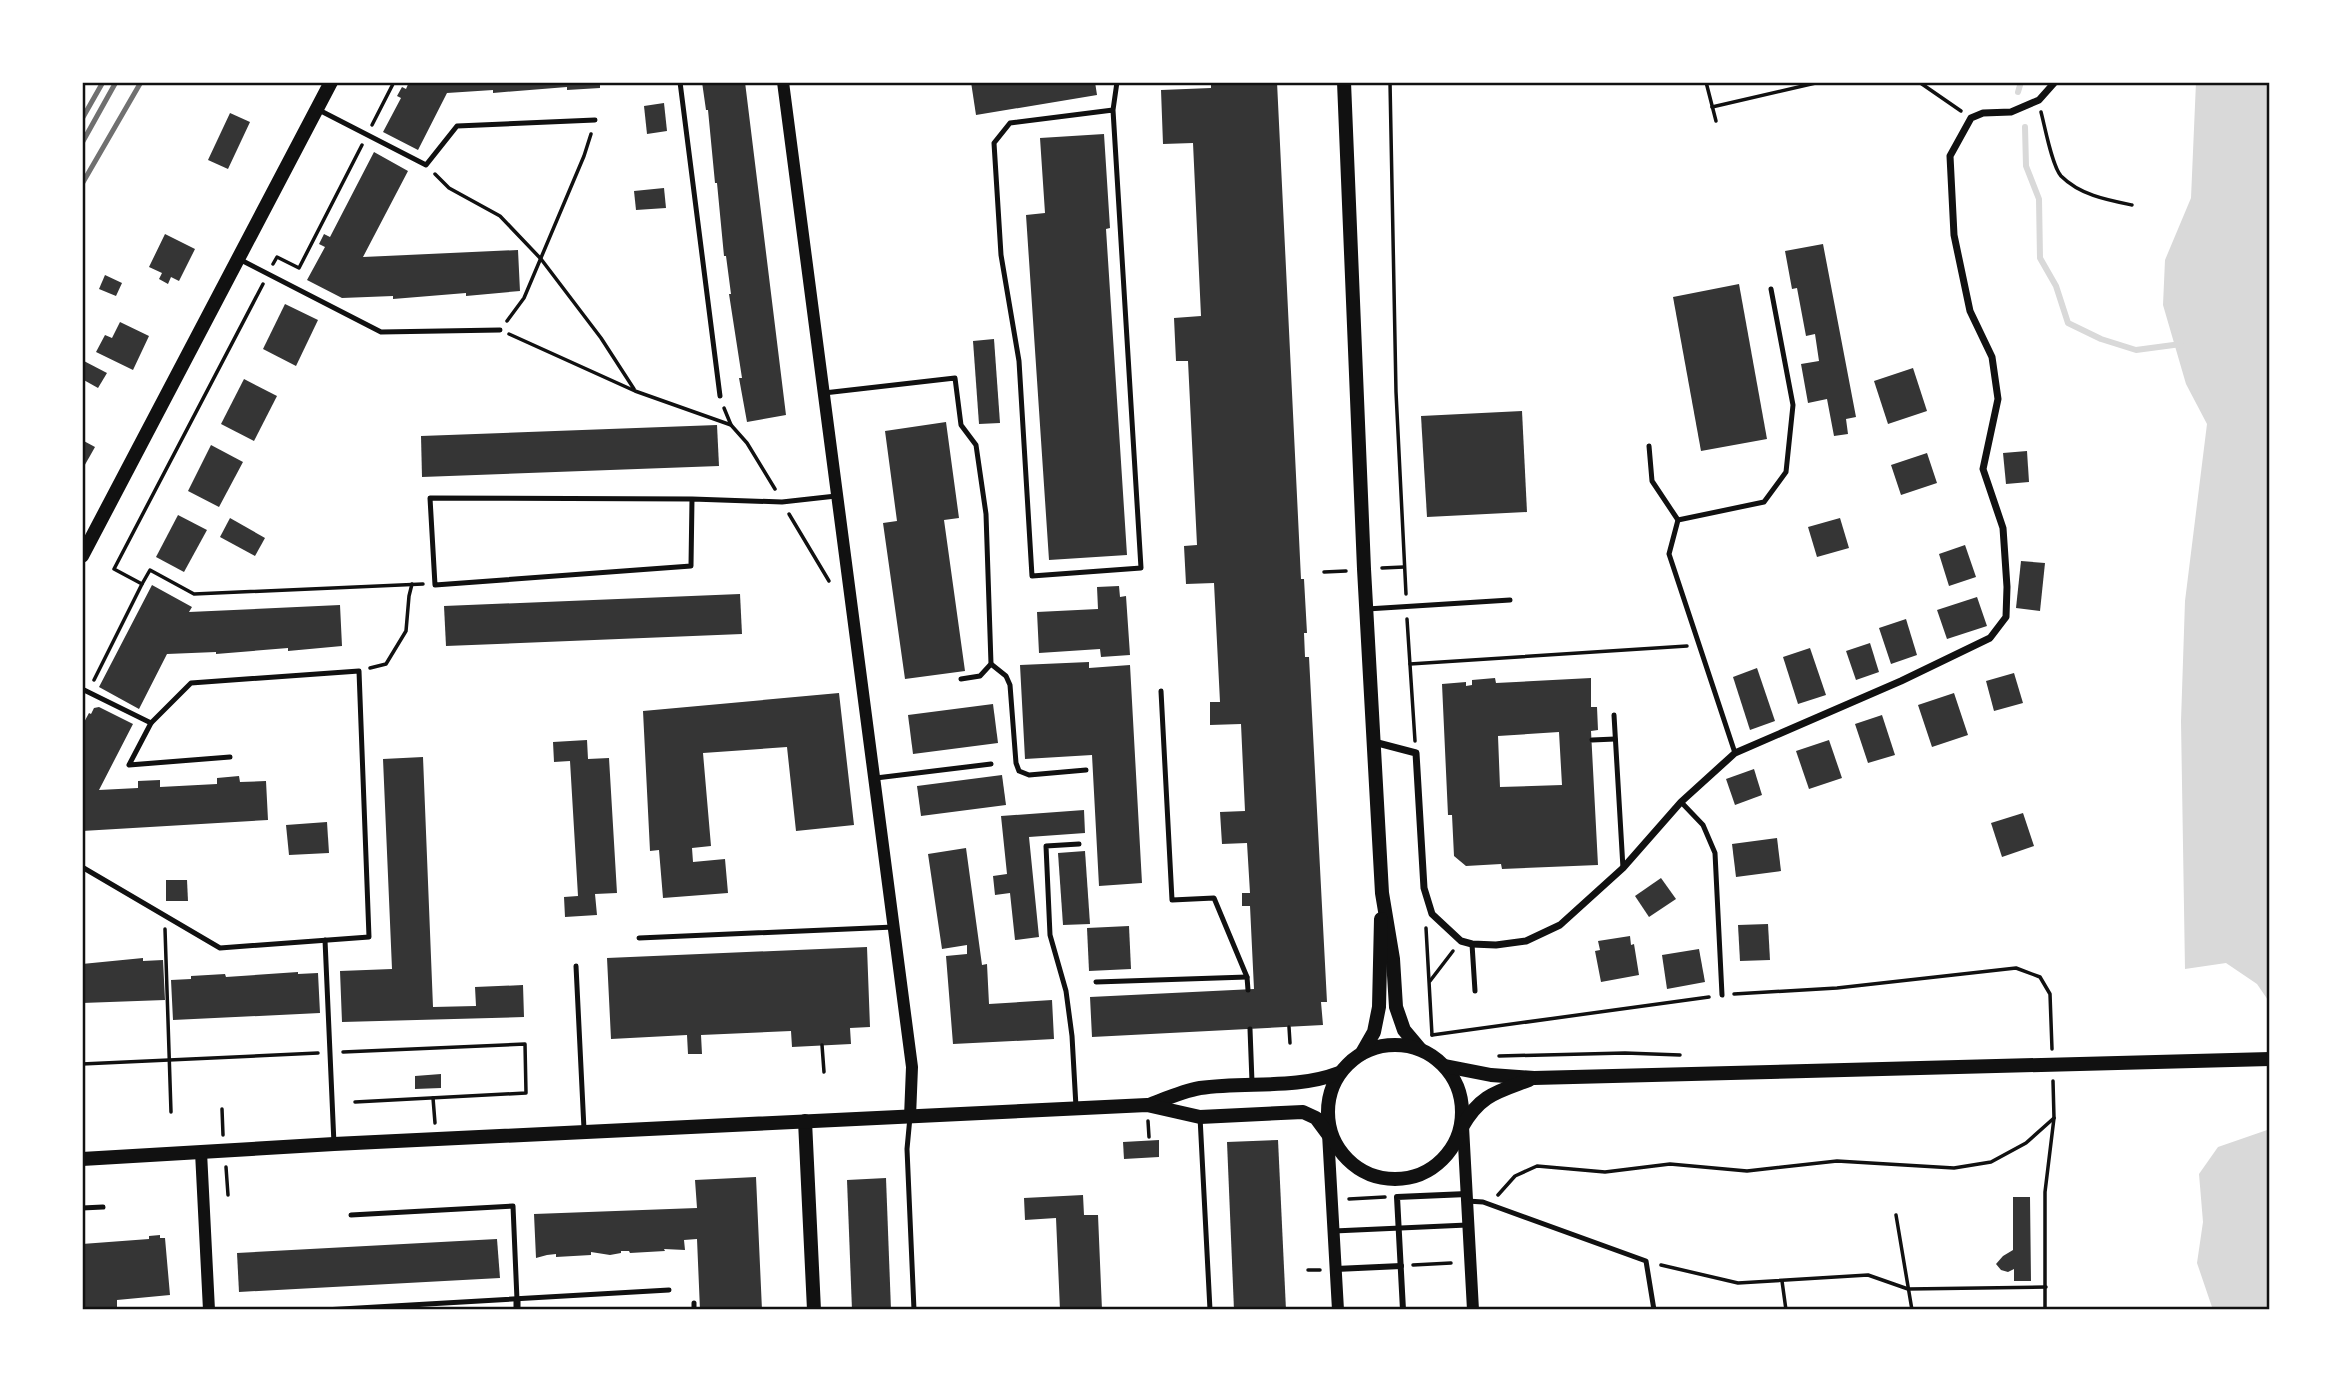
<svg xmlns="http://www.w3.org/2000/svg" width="2352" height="1392" font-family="Mulish,sans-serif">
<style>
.water{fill:#d9d9d9}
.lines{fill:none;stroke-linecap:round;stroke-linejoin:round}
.stream{stroke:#d9d9d9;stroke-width:6}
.building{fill:#353535;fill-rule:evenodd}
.path{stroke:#111;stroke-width:3.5}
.service{stroke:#111;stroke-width:5}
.pedestrian{stroke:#111;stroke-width:6}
.minor{stroke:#111;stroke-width:7}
.tertiary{stroke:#111;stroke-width:12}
.secondary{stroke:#111;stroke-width:14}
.rail{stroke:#707070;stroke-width:5}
.neatline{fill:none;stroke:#111;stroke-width:2.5}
</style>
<rect width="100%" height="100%" fill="#fff"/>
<g class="water">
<polygon points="2196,82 2270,82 2270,1003 2257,984 2226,963 2185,969 2181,721 2185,601 2207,424 2186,384 2163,305 2165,260 2191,198"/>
<polygon points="2270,1129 2270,1310 2213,1310 2197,1263 2203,1222 2199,1174 2218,1147"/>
</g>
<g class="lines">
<g class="stream">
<polyline points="2018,92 2021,82"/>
<polyline points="2025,127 2026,166 2039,199 2040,258 2056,286 2068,323 2101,339 2136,350 2181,344"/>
</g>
</g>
<g class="building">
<polygon points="409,82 616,82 616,84 600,85 600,88 567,90 567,87 493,93 493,90 447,93 418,150 383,132 401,98 397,96 402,87 406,89"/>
<polygon points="702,82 745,82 786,415 747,422 739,378 742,378 729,294 731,294 726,256 724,256 717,183 715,183 708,110 706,110"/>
<polygon points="971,82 1095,82 1097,95 976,115"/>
<polygon points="1211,82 1277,82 1301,579 1304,579 1307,633 1304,633 1305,657 1309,657 1327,1002 1321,1002 1323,1025 1092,1037 1090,997 1254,989 1250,906 1242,906 1242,893 1250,893 1247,843 1222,844 1220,812 1245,811 1241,724 1210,725 1210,702 1220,702 1214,583 1186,584 1184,546 1197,545 1188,361 1176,361 1174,318 1201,316 1193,143 1163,144 1161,90 1211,88"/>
<polygon points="664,103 667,131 647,134 644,106"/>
<polygon points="230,113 250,122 228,169 208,160"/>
<polygon points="1104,134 1110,228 1106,229 1127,555 1049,560 1026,215 1045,213 1040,138"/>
<polygon points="374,152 408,171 363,257 518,250 520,291 466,296 466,293 393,299 393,296 342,298 307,280 325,247 319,244 324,234 330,237"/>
<polygon points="664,188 666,208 636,210 634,191"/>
<polygon points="165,234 195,249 179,281 171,277 168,284 159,279 162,273 149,267"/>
<polygon points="1823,244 1856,417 1846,419 1848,434 1834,436 1827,399 1808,403 1801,364 1819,361 1815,334 1806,336 1797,288 1792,289 1785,251"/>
<polygon points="105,275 122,283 116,296 99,289"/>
<polygon points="1739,284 1767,439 1701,451 1673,297"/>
<polygon points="285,304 318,320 296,366 263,349"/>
<polygon points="120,322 149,336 133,370 96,352 105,335 112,338"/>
<polygon points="994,339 1000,423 979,424 973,341"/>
<polygon points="82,360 107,373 98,388 82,379"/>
<polygon points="1913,368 1927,411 1888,424 1874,381"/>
<polygon points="244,379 277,396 254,441 221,424"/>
<polygon points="1522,411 1527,512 1427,517 1421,416"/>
<polygon points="946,422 959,518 944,520 965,671 905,679 883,523 897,521 885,431"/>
<polygon points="717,425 719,466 422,477 421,436"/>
<polygon points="82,440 95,447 82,470"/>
<polygon points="211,445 243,462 219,507 188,491"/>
<polygon points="2027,451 2029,482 2006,484 2003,453"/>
<polygon points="1927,453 1937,483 1901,495 1891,465"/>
<polygon points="178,515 207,530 184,572 156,557"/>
<polygon points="230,518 265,538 255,556 220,537"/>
<polygon points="1840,518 1849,548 1817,557 1808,527"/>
<polygon points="1965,545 1976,577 1949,586 1939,554"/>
<polygon points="2021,561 2045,563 2040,611 2016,608"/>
<polygon points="152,585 192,607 189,612 340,605 342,646 288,651 288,648 216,654 216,652 167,654 139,709 99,687"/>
<polygon points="1119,586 1120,597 1126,596 1130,655 1101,657 1100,649 1039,653 1037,612 1098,609 1097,587"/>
<polygon points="740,594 742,634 446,646 444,606"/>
<polygon points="1977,597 1987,626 1947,639 1937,610"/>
<polygon points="1906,619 1917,655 1891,664 1879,628"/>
<polygon points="1870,643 1879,672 1856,680 1846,651"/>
<polygon points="1810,648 1826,695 1798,704 1783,657"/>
<polygon points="1089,662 1089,668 1130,665 1142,883 1099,886 1092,755 1025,759 1020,665"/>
<polygon points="1757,668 1775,721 1750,730 1733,677"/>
<polygon points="2014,673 2023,703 1994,711 1986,681"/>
<path d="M1495,678L1496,683L1591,678V707H1597L1598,730L1591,731L1598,865L1502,869L1501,864L1466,866L1454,856L1452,815H1448L1442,684L1466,682V686L1472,685V680ZM1559,732L1562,785L1500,787L1498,736Z"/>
<polygon points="839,693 854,825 796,831 787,747 703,753 711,846 692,848 693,862 725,859 728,893 663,898 659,850 650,851 643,711"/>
<polygon points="1954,693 1968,735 1932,747 1918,705"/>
<polygon points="993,704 998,743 913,754 908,715"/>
<polygon points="99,707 133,724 99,790 138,788 138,781 160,780 160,787 217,784 217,778 239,776 240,782 266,781 268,820 82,831 82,726 89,713 91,714 94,708"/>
<polygon points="1882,715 1895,755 1868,763 1855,724"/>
<polygon points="587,740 588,759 609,758 617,893 595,894 597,915 565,917 564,897 578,896 570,761 554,762 553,742"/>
<polygon points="1829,740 1842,778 1809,789 1796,751"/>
<polygon points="423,757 433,1007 476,1006 475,987 523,985 524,1017 342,1022 340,971 392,969 383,759"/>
<polygon points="1754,769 1762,795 1735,805 1726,779"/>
<polygon points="1002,775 1006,805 921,816 917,786"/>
<polygon points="1084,810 1085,833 1029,837 1039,937 1015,940 1010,893 995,895 993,876 1007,874 1001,816"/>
<polygon points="2023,813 2034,846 2002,857 1991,823"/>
<polygon points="327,822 329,853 289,855 286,825"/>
<polygon points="1777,838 1781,871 1736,877 1732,844"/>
<polygon points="966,848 982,965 987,964 989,1004 1052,1000 1054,1039 953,1044 946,956 967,954 967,945 942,949 928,854"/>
<polygon points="1085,851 1090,924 1063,925 1058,853"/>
<polygon points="1661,878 1676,899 1649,917 1635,896"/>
<polygon points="166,880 187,880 188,901 166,901"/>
<polygon points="1768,924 1770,960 1740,961 1738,925"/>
<polygon points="1129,926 1131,969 1089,971 1087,928"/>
<polygon points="1630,936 1631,945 1634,944 1639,975 1601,982 1595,951 1600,950 1598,941"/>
<polygon points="867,947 870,1027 850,1028 851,1044 792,1047 791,1031 701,1035 702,1054 688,1054 687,1035 611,1039 607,958"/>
<polygon points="1699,949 1705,982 1667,989 1662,955"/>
<polygon points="143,958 143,961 163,960 165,1000 82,1003 82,964"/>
<polygon points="298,972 298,974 318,973 320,1013 173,1020 171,980 191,979 191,976 225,974 226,977"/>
<polygon points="441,1074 441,1088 415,1089 415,1076"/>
<polygon points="1159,1140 1159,1157 1124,1159 1123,1142"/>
<polygon points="1278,1140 1286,1310 1234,1310 1227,1142"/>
<polygon points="756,1177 762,1310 700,1310 697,1239 684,1240 685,1250 664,1249 665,1251 630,1253 629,1251 621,1251 621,1253 610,1255 591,1252 591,1255 556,1257 556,1254 547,1255 536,1258 534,1214 697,1208 695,1180"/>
<polygon points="886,1178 891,1310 852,1310 847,1180"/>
<polygon points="1083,1195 1084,1215 1098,1215 1102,1310 1060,1310 1056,1218 1025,1220 1024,1198"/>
<polygon points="2013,1197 2030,1197 2031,1281 2014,1281 2014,1269 2008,1272 2001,1270 1996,1264 2003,1256 2013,1250"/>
<polygon points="160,1235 160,1238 165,1238 170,1295 117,1300 117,1310 82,1310 82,1244 149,1239 149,1236"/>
<polygon points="497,1239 500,1278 239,1292 237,1253"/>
</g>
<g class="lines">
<g class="path">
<polyline points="1390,82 1396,392 1406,594"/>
<polyline points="1706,82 1716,121"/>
<polyline points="1919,82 1961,111"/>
<polyline points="1712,107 1820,82"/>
<path d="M2041,112C2045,127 2052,166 2061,176C2080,195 2107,200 2132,205"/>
<polyline points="372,125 394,82"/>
<polyline points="435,174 449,188 500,216 541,259 601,338 634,389"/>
<polyline points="273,264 277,257 299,268 362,145"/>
<polyline points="507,321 524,298 584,156 591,134"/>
<polyline points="509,334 635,391 731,425 747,443 775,489"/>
<polyline points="724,408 731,425"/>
<polyline points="789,514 829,581"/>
<polyline points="1382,568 1404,567"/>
<polyline points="1324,572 1346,571"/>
<polyline points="142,584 150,570 194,594 423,584"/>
<polyline points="1407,619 1415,741"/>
<polyline points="1410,664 1687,646"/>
<polyline points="370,668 386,664 406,631 409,596 412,584"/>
<polyline points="94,680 142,584 114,569 263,284"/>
<polyline points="1426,928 1432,1035"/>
<polyline points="165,929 171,1112"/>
<polyline points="1430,981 1453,951"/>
<polyline points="1734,994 1837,988 2016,968 2040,977 2050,994 2052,1049"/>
<polyline points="1289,1027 1290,1043"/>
<polyline points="1432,1035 1709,997"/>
<polyline points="822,1045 824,1072"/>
<polyline points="343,1052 525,1044 526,1093 355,1102"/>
<polyline points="1499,1056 1625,1053 1680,1055"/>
<polyline points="82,1064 318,1053"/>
<polyline points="433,1098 435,1123"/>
<polyline points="222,1109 223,1135"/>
<polyline points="1148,1121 1149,1137"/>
<polyline points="226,1167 228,1195"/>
<polyline points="1498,1195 1515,1176 1537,1166 1605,1172 1670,1164 1747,1171 1837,1161 1954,1168 1991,1162 2026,1143 2054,1118"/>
<polyline points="1349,1199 1385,1197"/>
<polyline points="1896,1215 1912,1310"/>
<polyline points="1413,1265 1451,1263"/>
<polyline points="1661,1265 1738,1283 1868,1275 1908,1289 2046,1287"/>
<polyline points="1308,1270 1320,1270"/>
<polyline points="1782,1281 1786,1310"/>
<polyline points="2045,1310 2045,1192 2054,1118 2053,1081"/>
</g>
<g class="service">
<polyline points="680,82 720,396"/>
<polyline points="317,109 426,165 457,126 595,120"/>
<polyline points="1113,110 1010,123 994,143 1001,255 1019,361 1032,576 1141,568 1113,110 1117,82"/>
<polyline points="239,259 381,332 500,330"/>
<polyline points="824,393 955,378 961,425 976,445 986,514 991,664 980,676 961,679"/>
<polyline points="1649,446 1652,481 1678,520"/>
<polyline points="692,499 691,566 435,585 430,498 692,499 782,502 836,496"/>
<polyline points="1367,609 1510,600"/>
<polyline points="991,664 1006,676 1010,685 1016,763 1019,771 1029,775 1086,770"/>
<polyline points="82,689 151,723 191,683 359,671 369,937 220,948 82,867"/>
<polyline points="1161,691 1172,900 1214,898 1247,977 1248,990"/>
<polyline points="1614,715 1623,868"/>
<polyline points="151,723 129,765 230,757"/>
<polyline points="1592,740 1615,739"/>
<polyline points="1735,753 1669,554 1678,520 1764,502 1786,472 1793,405 1771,289"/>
<polyline points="876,778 991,764"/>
<polyline points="1681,802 1703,825 1715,853 1722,995"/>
<polyline points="639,938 894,927"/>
<polyline points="325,940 334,1144"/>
<polyline points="1472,944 1475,991"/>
<polyline points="576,966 584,1129"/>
<polyline points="1096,982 1247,977"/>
<polyline points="1250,1029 1252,1082"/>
<polyline points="1076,1107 1072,1036 1066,991 1050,935 1046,846 1079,844"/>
<polyline points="910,1117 907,1149 914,1310"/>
<polyline points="1200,1117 1210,1310"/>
<polyline points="1467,1201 1483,1202 1646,1261 1654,1310"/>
<polyline points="82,1208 103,1207"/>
<polyline points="351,1215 513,1206 517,1300"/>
<polyline points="1334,1231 1467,1225"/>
<polyline points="694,1303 694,1310"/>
<polyline points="324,1310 669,1290"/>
</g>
<g class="pedestrian">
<polyline points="1336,1269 1401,1266"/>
<polyline points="1403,1310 1397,1197 1467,1194"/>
</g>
<g class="minor">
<polyline points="1374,742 1416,753 1424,888 1432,914 1461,941 1472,944 1496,945 1526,941 1560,925 1623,868 1681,802 1735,753 1901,681 1990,638 2006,617 2007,587 2003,528 1983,469 1998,399 1992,357 1970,311 1954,235 1950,156 1971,118 1983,113 2011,112 2039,100 2055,82"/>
<polyline points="517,1300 517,1310"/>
</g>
<g class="tertiary">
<polyline points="783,82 912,1067 910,1117"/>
<polyline points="1462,1108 1473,1310"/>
<polyline points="1327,1116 1338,1310"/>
<polyline points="201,1152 209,1310"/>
</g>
<g class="secondary">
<polyline points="1344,82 1364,569 1382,893 1393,959 1396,1007 1404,1030 1420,1049"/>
<polyline points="82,556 331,82"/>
<circle cx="1395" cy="1112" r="67"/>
<polyline points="1362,1053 1374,1032 1379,1007 1381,919"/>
<polyline points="1445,1066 1491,1075 1534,1078 2270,1059"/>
<path d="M1149,1105C1165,1099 1183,1091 1200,1088C1247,1081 1294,1090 1339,1073"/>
<polyline points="805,1121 814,1310"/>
<path d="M1462,1127C1480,1095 1497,1092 1529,1080"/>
<polyline points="82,1159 334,1144 1147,1105 1200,1117 1303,1112 1316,1118 1336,1145"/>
</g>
<g class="rail">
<polyline points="82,119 103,82"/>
<polyline points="82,143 116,82"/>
<polyline points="82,184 141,82"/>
</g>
</g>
<rect width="2352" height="1392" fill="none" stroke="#ffffff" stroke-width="168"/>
<rect x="84" y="84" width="2184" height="1224" class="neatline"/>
</svg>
